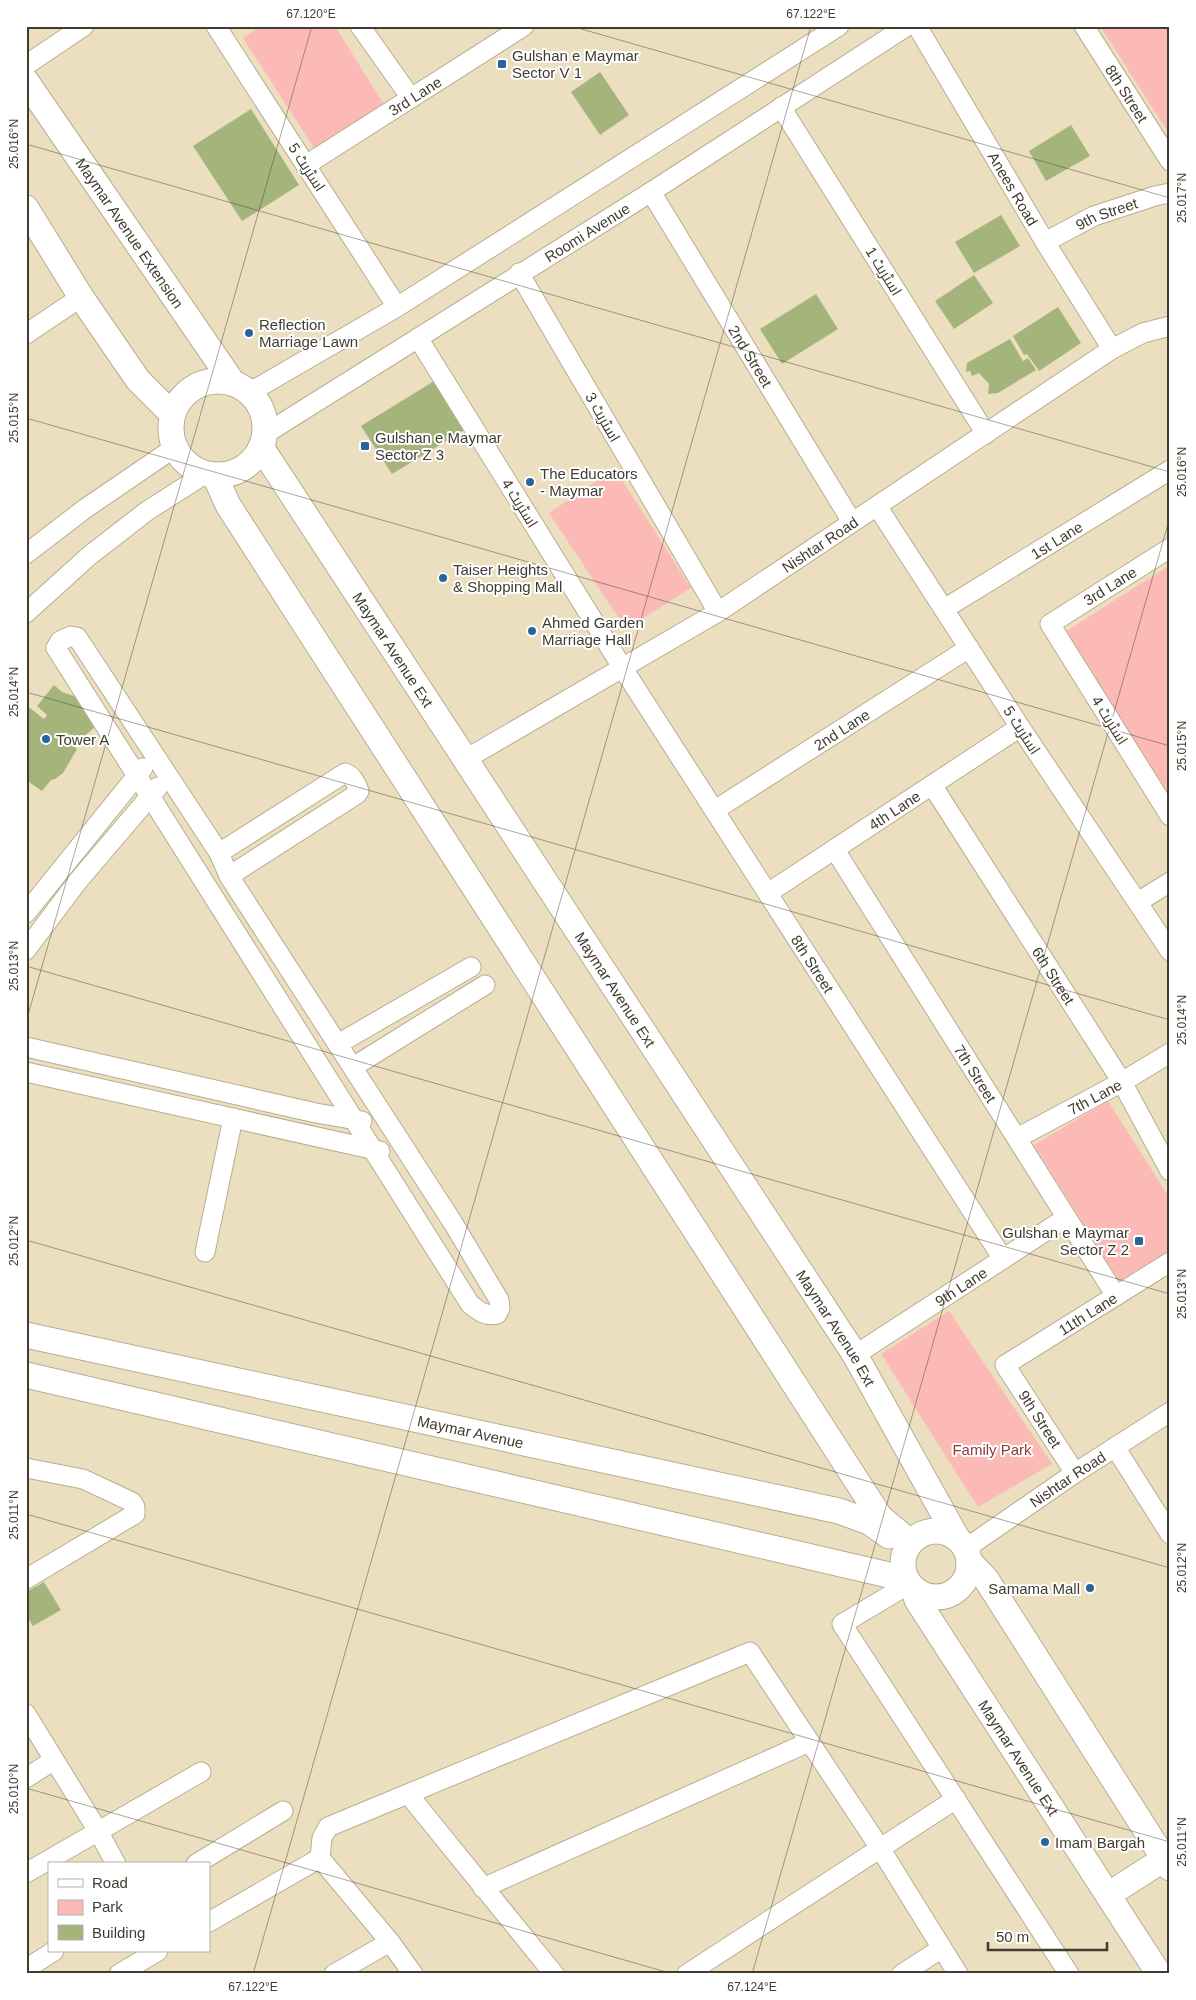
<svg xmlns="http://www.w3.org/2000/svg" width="1196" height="2000" font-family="Helvetica,Cairo,sans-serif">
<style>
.green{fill:#fbbab6}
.building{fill:#a5b47a}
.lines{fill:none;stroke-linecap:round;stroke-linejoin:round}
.minor-casing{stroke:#b9ad90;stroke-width:21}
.major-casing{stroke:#b9ad90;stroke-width:27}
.minor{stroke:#fff;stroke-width:19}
.major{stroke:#fff;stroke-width:25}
.ticks{fill:none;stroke:#413c30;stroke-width:1;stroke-opacity:0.45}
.poi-dot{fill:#2a649b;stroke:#fff;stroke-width:2}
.labels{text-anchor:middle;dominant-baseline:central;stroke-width:4;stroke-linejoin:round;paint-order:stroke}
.poi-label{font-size:15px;fill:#413c30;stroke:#fff;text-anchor:start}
.street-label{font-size:15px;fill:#413c30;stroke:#fff}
.park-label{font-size:15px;fill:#8b3a3b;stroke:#fff}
.neatline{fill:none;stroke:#413c30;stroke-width:2}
.ticks-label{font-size:12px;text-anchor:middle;fill:#413c30}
</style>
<rect width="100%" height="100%" fill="#ecdfc0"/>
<g class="green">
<polygon points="261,26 335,26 386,108 318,154 243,38"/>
<polygon points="1100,26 1170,26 1170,135"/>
<polygon points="615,469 691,588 626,629 549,513"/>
<polygon points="1170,565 1170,797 1169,797 1065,632"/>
<polygon points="1108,1101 1170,1199 1170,1251 1119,1281 1034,1145"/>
<polygon points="949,1311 1052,1464 978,1507 881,1354"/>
</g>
<g class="building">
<polygon points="600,72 629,115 600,135 571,92"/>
<polygon points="251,109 299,185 242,221 193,146"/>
<polygon points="1071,125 1090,156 1046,181 1029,151"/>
<polygon points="1001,215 1020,246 974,273 955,242"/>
<polygon points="974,275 993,303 954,329 935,301"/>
<polygon points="816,294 838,329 782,364 760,329"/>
<polygon points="1058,307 1081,343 1039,371 1027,354 1024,355 1013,336"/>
<polygon points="1010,339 1023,361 1028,358 1036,370 998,393 988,394 989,384 979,373 972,376 970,371 966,372 967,363"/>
<polygon points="439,378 469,427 392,474 361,426"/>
<polygon points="54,685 62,692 77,697 86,710 86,714 99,724 78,741 66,732 62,737 77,749 63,773 55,779 51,780 42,791 26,780 26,705 44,719 47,715 37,706"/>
<polygon points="44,1582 61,1610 33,1626 26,1615 26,1592"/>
</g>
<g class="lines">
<g class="minor-casing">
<g id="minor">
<polyline points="216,26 397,307"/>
<polyline points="360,26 411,98"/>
<path id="s1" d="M917,26L1045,242L1112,349"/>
<path id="s2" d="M1084,26L1170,161"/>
<polyline points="26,65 84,26"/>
<polyline points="781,107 986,434"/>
<path id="s3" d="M306,165L524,26"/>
<path id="s4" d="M651,192L852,522"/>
<path id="s5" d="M1045,242L1094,216L1155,196L1170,193"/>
<polyline points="519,273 718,612"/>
<polyline points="26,334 81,297"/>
<path id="s6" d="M418,338L622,667L1003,1259"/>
<polyline points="247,391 259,387 397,307 839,26"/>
<path id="s7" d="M265,434L651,192L907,26"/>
<polyline points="877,506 1020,727 1170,951"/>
<polyline points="1170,548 1050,624 1170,816"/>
<polyline points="26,554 86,508 174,448"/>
<path id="s8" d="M944,609L1170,470"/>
<polyline points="26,613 89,556 147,511 205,474"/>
<path d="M71,636L77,637L219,853L229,876L453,1223L499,1300L500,1308L497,1314C486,1317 479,1311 470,1304L150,796L137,776L56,648L60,641Z"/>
<path id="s9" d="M466,759L718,612L1112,349L1143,333L1170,326"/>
<path id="s10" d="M932,785L1122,1082L1170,1171"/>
<path id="s11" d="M715,810L969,648"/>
<path id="s12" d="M835,850L1116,1296"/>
<path d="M219,853L345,773C352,775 357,784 359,791L357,794L229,876"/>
<path id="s13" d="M768,893L1020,727"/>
<polyline points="1138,902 1170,882"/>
<polyline points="26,913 143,768"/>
<polyline points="26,950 78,881 158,787"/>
<polyline points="338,1044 471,967"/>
<polyline points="26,1047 316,1113 362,1121"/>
<polyline points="353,1067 485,985"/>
<polyline points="26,1072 380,1151"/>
<path id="s14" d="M1017,1138L1122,1082L1170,1053"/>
<polyline points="205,1252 233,1118"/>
<path id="s15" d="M855,1355L1066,1218"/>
<polyline points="1115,1447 1170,1534"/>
<polyline points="26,1468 83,1479 132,1502 135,1507 135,1514 26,1579"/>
<path id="s16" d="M1075,1473L1005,1365L1170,1262"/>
<path id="s17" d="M965,1549L1075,1473L1170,1412"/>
<polyline points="909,1584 842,1624 1069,1974"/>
<polyline points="26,1714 98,1831 116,1864"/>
<polyline points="26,1778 54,1760"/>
<polyline points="408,1794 554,1974"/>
<polyline points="320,1858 322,1838 328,1827 750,1652 880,1848 958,1974"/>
<polyline points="196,1864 283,1811"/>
<polyline points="26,1873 201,1772"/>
<polyline points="483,1888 809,1742"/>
<polyline points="209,1922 320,1858 390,1942 413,1974"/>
<polyline points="26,1969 54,1951"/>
<polyline points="119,1974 158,1951"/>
<polyline points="334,1974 390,1942"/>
<polyline points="687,1974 956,1799"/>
<polyline points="902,1974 942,1948"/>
</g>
</g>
<g class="major-casing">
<g id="major">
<path id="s18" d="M26,81L233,383"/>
<polyline points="26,208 81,297 138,380 172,414"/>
<circle cx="218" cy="428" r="47"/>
<path id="s19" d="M261,447L855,1355L957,1538"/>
<polyline points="215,476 228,505 880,1517 910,1542"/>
<path id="s20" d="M26,1335L839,1511L869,1522L889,1536"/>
<polyline points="26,1375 906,1579"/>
<circle cx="936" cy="1564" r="33"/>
<polyline points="969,1561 986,1579 1170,1868"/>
<path id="s21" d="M914,1590L917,1600L1159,1974"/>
<polyline points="1108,1895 1164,1859"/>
</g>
</g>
<use href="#minor" class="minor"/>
<use href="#major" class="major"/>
</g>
<path class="ticks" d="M571,26L1170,198M26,144L1170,472M26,418L1170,746M26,692L1170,1020M26,966L1170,1294M26,1022L312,26M26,1240L1170,1568M26,1514L1170,1842M26,1788L673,1974M253,1974L811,26M752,1974L1170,517"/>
<g class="poi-dot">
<rect x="497" y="59" width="10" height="10" rx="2.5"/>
<circle cx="249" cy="333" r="5"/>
<rect x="360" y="441" width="10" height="10" rx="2.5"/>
<circle cx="530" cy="482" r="5"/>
<circle cx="443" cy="578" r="5"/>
<circle cx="532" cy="631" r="5"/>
<circle cx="46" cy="739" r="5"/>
<rect x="1134" y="1236" width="10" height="10" rx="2.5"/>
<circle cx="1090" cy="1588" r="5"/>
<circle cx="1045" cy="1842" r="5"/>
</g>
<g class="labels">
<g class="poi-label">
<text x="512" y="55">Gulshan e Maymar<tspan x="512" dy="17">Sector V 1</tspan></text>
<text x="259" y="324">Reflection<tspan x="259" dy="17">Marriage Lawn</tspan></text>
<text x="375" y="437">Gulshan e Maymar<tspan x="375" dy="17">Sector Z 3</tspan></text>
<text x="540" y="473">The Educators<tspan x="540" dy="17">- Maymar</tspan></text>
<text x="453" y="569">Taiser Heights<tspan x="453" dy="17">&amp; Shopping Mall</tspan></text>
<text x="542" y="622">Ahmed Garden<tspan x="542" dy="17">Marriage Hall</tspan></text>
<text x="56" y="739">Tower A</text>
<text x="1129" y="1232" text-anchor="end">Gulshan e Maymar<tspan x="1129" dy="17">Sector Z 2</tspan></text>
<text x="1080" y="1588" text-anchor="end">Samama Mall</text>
<text x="1055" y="1842">Imam Bargah</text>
</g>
<g class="street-label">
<text stroke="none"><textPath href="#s2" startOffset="80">8th Street</textPath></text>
<text stroke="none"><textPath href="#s3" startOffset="129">3rd Lane</textPath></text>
<text transform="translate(307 167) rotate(57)">اسٹریٹ 5</text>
<text stroke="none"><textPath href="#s1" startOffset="189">Anees Road</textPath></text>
<text stroke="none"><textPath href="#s5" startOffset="68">9th Street</textPath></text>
<text stroke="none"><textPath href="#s7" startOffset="380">Roomi Avenue</textPath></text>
<text stroke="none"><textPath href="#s18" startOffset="184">Maymar Avenue Extension</textPath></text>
<text transform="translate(884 271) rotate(58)">اسٹریٹ 1</text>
<text stroke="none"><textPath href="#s4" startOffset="192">2nd Street</textPath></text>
<text transform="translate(603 417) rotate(60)">اسٹریٹ 3</text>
<text transform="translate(520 503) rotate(58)">اسٹریٹ 4</text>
<text stroke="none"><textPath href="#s8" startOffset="132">1st Lane</textPath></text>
<text stroke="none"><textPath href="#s9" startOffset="414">Nishtar Road</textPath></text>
<text transform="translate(1110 586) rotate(-32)">3rd Lane</text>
<text stroke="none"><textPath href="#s19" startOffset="242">Maymar Avenue Ext</textPath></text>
<text transform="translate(1110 720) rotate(58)">اسٹریٹ 4</text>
<text stroke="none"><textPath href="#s11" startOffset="150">2nd Lane</textPath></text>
<text transform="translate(1022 730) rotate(57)">اسٹریٹ 5</text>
<text stroke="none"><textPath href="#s13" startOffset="151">4th Lane</textPath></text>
<text stroke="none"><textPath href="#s6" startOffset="740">8th Street</textPath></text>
<text stroke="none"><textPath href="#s10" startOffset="226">6th Street</textPath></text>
<text stroke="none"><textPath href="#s19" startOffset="648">Maymar Avenue Ext</textPath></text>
<text stroke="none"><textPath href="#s12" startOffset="264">7th Street</textPath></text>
<text stroke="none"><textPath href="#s14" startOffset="88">7th Lane</textPath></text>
<text stroke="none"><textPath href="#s15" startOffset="126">9th Lane</textPath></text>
<text stroke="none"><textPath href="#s16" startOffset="226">11th Lane</textPath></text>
<text stroke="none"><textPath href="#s19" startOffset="1052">Maymar Avenue Ext</textPath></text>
<text transform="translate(1040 1419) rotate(57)">9th Street</text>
<text stroke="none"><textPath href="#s20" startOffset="455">Maymar Avenue</textPath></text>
<text stroke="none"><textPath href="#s17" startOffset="124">Nishtar Road</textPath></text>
<text stroke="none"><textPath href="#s21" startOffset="198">Maymar Avenue Ext</textPath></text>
</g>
<g class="park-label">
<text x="992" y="1449">Family Park</text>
</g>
</g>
<rect width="1196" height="2000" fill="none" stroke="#ffffff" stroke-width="55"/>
<rect x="48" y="1862" width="162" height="90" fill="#ffffff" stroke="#b3b1ac"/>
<rect x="58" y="1879" width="25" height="8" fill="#ffffff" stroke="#b3b1ac"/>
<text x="92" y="1888" font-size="15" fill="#413c30">Road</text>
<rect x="58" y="1900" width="25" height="15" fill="#fbbab6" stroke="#b3b1ac"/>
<text x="92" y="1912" font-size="15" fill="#413c30">Park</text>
<rect x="58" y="1925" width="25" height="15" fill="#a5b47a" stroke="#b3b1ac"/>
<text x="92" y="1938" font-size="15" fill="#413c30">Building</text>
<path d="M988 1942v8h119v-8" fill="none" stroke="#413c30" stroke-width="2.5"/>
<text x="996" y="1942" font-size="15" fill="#413c30" stroke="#ffffff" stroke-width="4" paint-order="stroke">50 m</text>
<rect x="28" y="28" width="1140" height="1944" class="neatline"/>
<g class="ticks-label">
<text x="311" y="18">67.120°E</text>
<text x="811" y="18">67.122°E</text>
<text transform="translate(14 144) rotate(-90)" y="4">25.016°N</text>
<text transform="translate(1182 198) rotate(-90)" y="4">25.017°N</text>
<text transform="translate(14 418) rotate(-90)" y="4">25.015°N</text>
<text transform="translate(1182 472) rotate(-90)" y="4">25.016°N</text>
<text transform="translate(14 692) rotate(-90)" y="4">25.014°N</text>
<text transform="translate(1182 746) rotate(-90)" y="4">25.015°N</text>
<text transform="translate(14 966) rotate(-90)" y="4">25.013°N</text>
<text transform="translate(1182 1020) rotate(-90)" y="4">25.014°N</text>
<text transform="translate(14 1241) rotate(-90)" y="4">25.012°N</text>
<text transform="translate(1182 1294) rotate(-90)" y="4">25.013°N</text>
<text transform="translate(14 1515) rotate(-90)" y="4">25.011°N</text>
<text transform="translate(1182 1568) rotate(-90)" y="4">25.012°N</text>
<text transform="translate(14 1789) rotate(-90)" y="4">25.010°N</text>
<text transform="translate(1182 1842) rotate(-90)" y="4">25.011°N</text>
<text x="253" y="1991">67.122°E</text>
<text x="752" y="1991">67.124°E</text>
</g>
</svg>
